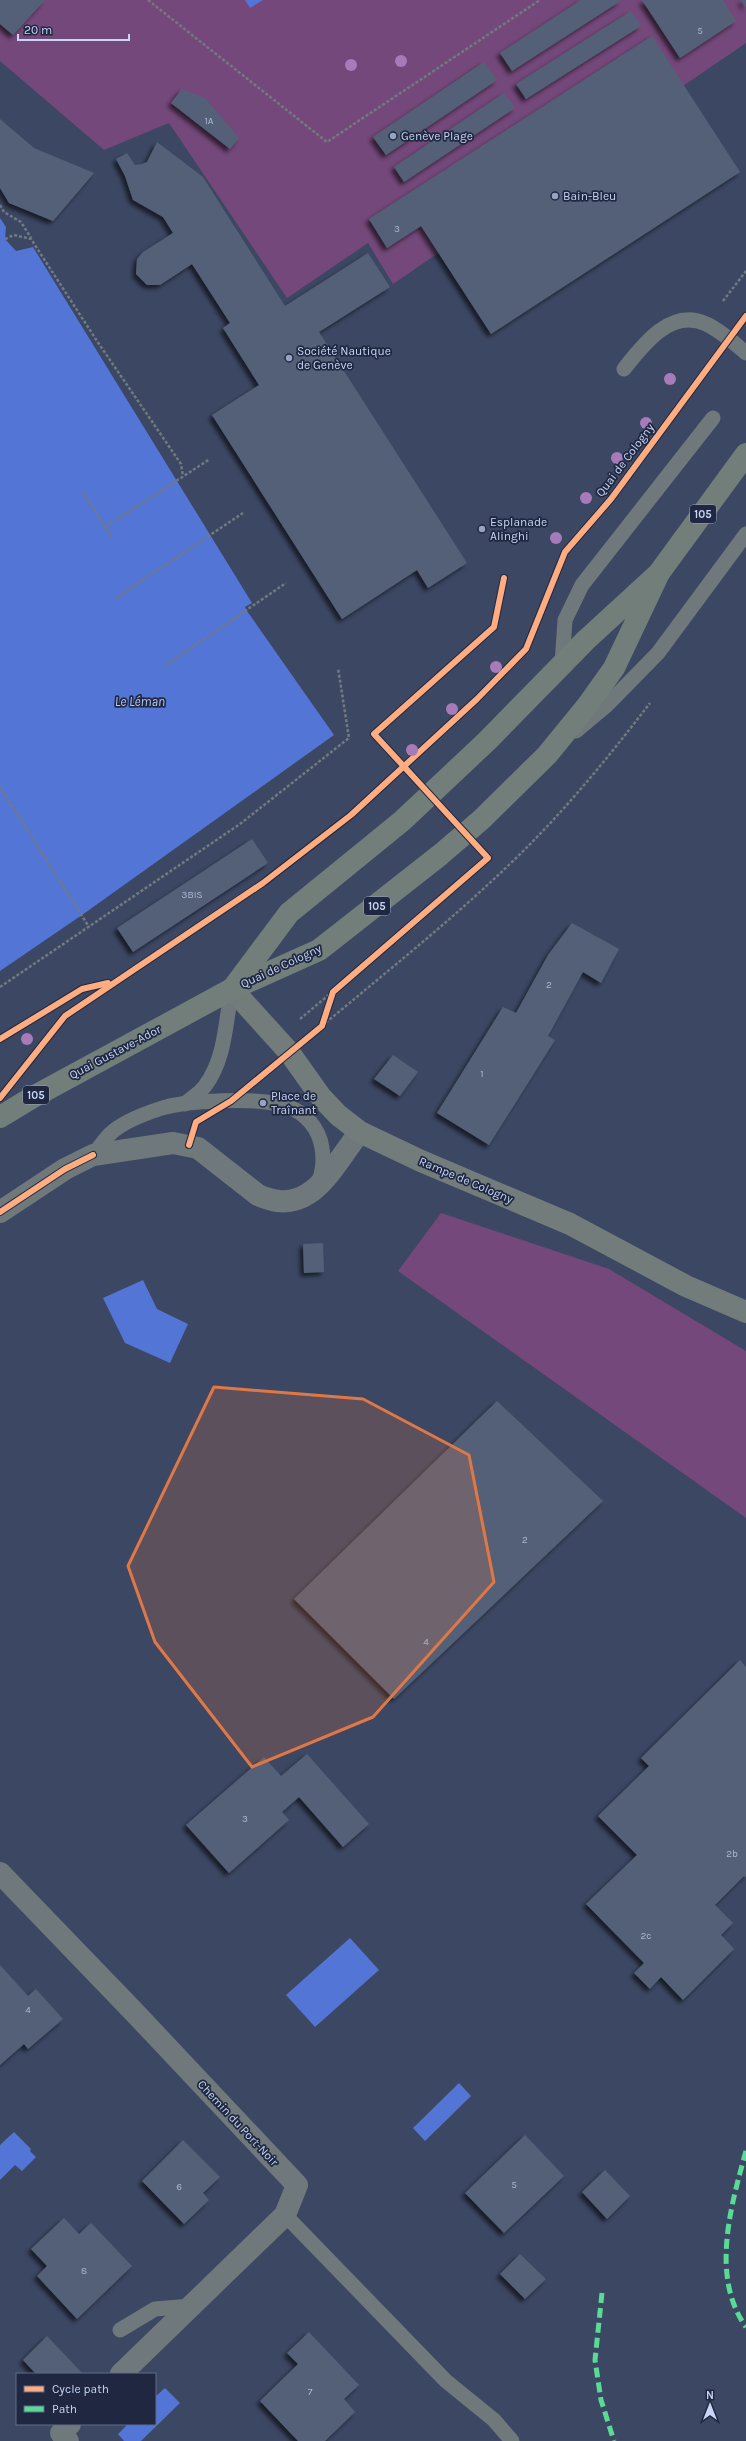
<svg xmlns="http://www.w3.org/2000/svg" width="746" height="2441" font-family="Karla,sans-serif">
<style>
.green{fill:#74487a}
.water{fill:#5375d5}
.building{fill:#526177;filter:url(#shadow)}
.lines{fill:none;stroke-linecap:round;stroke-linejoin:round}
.path{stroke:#727a80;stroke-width:2.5;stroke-dasharray:3 2;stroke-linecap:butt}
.lane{stroke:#6f787a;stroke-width:15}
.street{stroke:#6f787a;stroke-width:22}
.secondary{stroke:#727c7a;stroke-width:22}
.primary{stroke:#727e79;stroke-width:22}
.quiet{stroke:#5adb95;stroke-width:5;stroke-dasharray:10 5;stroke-linecap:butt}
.cycleway-casing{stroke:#1f2840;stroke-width:8}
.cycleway{stroke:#ffac80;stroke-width:6}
.tree{fill:#a77bb9}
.marked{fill:#e07846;fill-opacity:0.2;stroke:#e07846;stroke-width:3;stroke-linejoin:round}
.poi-dot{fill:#97a3c2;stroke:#1f2840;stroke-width:1.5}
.labels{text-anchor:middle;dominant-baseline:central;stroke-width:3.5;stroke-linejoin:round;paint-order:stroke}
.number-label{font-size:10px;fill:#aab8d6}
.shield{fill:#1f2840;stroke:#95a1bf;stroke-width:1}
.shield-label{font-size:11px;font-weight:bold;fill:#c8d5f5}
.poi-label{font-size:12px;fill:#c8d5f5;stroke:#1f2840;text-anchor:start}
.street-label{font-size:12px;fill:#c8d5f5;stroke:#1f2840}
.water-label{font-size:13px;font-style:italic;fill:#b5cbff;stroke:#1f2840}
</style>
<defs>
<filter id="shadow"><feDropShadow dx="-3.5" dy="3.5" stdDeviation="2" flood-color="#0009"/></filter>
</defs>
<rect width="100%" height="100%" fill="#3c4763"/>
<g class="green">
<polygon points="0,0 746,0 746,43 393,284 368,243 287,298 169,123 104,150 0,61"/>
<polygon points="441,1213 609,1269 746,1351 746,1518 398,1271"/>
</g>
<g class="water">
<polygon points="245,0 263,0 250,8"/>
<polygon points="0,218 6,227 5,239 16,251 33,247 252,603 245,607 247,611 334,735 82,915 0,971"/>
<polygon points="143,1280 157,1309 188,1324 170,1363 125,1343 103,1298"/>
<polygon points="350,1938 379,1970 315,2027 286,1995"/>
<polygon points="459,2083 471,2096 425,2141 413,2128"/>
<polygon points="14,2132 31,2149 30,2151 36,2157 22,2171 15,2165 0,2180 0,2145"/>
<polygon points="165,2388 180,2403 141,2441 124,2441 118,2434 128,2424 155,2424 155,2397"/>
</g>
<g class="building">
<polygon points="0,0 45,0 13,35 0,24"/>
<polygon points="581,0 622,0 512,71 500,53"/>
<polygon points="642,0 723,0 736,21 680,58"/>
<polygon points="741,0 746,0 746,8"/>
<polygon points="631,11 641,26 526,99 516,84"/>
<polygon points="652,36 740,172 491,334 421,226 387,248 369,219"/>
<polygon points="484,62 497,80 386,155 373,137"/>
<polygon points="182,89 205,98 239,138 230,149 171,103"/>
<polygon points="504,93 515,108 404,182 394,167"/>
<polygon points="0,119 34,148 94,173 53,221 9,203 0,188"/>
<polygon points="157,142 203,177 285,306 368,253 390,287 319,332 467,563 428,588 417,570 342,619 212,415 259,385 223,328 230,323 192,264 160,285 147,285 136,274 137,259 143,252 173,233 163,217 133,200 125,176 116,159 127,153 135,165 142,164 147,162"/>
<polygon points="252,839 268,863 133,952 117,928"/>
<polygon points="572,923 619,949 601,983 583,972 548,1036 555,1040 489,1145 437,1113 503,1007 516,1013 548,955"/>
<polygon points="393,1055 418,1072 400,1096 374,1079"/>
<polygon points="323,1243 324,1272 304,1273 303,1244"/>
<polygon points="497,1401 603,1501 394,1699 294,1599"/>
<polygon points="740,1660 746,1667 746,1877 744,1876 715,1905 733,1923 721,1935 734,1949 683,2000 661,1977 650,1989 634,1973 644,1963 586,1904 637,1855 598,1816 649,1766 641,1758"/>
<polygon points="307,1754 369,1824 343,1847 299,1797 282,1812 289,1820 229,1873 186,1825 264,1757 281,1776"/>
<polygon points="0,1965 28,1996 36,1989 63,2019 28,2049 24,2044 0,2065"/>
<polygon points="525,2135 564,2176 504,2233 465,2193"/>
<polygon points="183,2140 220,2177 203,2193 209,2200 184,2224 142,2181"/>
<polygon points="605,2170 630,2196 607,2219 582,2192"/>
<polygon points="64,2218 79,2234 91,2223 132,2266 77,2319 37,2276 47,2266 31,2249"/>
<polygon points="520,2254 546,2279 525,2299 500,2274"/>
<polygon points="309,2332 359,2385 344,2399 355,2412 325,2441 298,2441 260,2401 298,2364 287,2353"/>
<polygon points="47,2336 82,2373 80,2374 36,2374 23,2360"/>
</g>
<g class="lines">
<g class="path">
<polyline points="148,0 327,142 540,0"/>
<polyline points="0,205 4,212 21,222 31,238"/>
<polyline points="5,239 14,235 31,239 97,341 181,464 183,476"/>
<polyline points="723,301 746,271"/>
<polyline points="83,492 112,538"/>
<polyline points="105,527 210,459"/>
<polyline points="116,598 243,513"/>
<polyline points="166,665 286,583"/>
<polyline points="399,714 494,627 504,578"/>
<polyline points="0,787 89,927"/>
<polyline points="114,981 263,883 351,815 477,699 526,649 536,624"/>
<polyline points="0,987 240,824 349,738 338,668"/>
<polyline points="300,1019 431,909"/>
<path d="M322,1026C386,972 452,920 513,861C563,813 607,759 650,703"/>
</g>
<g class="lane">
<path d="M624,369C642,346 671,307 706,324C720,330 734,343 746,353"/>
<polyline points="562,664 565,620 582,585 713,418"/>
<polyline points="576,731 607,705 658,653 746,534"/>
<path d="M185,1104C191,1098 200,1093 205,1086C226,1058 225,1022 232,989"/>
<path d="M93,1155C99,1148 104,1140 110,1134C122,1122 144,1114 159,1109C185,1100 260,1097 286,1106C305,1112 319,1128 322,1148C324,1159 323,1173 318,1183"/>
<polyline points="285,2215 446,2381 494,2420 512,2441"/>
<polyline points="120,2330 155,2309 191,2306"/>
</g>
<g class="street">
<path d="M0,1212L65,1169L93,1155L173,1143L198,1148L258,1195C311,1220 332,1166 360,1132"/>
<polyline points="0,1873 135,2013 297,2185 285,2215 121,2374"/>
<polyline points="68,2441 61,2433 70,2424"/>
</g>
<polyline class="secondary" points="232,989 289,1052 321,1097 338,1115 360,1132 421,1161 570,1224 686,1286 746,1312"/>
<g class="primary">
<polyline points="233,988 289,913 402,821 487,741 586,640 659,573 746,454"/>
<polyline points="0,1117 33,1097 232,989 319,950 440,855 482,819 547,755 587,706 614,668 659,573"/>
</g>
<g class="quiet">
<path d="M746,2151C731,2205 710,2277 746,2327"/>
<polyline points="602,2293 595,2360 601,2400 614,2441"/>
</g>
<g class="cycleway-casing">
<g id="cycleway">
<polyline points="0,1039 82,989 108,983"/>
<polyline points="0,1098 65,1016 263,883 351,815 477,699 526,649 565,552 611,499 746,316"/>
<polyline points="189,1145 196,1122 231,1101 322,1026 333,992 488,858 374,734 494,627 504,578"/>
<polyline points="0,1212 65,1169 93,1155"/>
</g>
</g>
<use href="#cycleway" class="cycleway"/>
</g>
<g class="tree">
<circle cx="401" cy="61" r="6"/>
<circle cx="351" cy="65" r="6"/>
<circle cx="670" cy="379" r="6"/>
<circle cx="646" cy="423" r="6"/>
<circle cx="617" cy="458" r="6"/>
<circle cx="586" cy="498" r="6"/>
<circle cx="556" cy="538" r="6"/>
<circle cx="496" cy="667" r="6"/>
<circle cx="452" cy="709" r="6"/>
<circle cx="412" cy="750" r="6"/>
<circle cx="27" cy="1039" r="6"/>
</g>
<path class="marked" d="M214,1387L363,1399L469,1455L494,1582L373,1717L252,1767L155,1642L128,1566Z"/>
<g class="poi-dot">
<circle cx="393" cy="136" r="4"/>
<circle cx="555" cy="196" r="4"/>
<circle cx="289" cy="358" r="4"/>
<circle cx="482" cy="529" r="4"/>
<circle cx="263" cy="1103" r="4"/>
</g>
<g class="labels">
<g class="number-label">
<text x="700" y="31">5</text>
<text x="209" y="121">1A</text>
<text x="397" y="229">3</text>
<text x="192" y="895">3BIS</text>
<text x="549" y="985">2</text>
<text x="482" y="1074">1</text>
<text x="525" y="1540">2</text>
<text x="426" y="1642">4</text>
<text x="245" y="1819">3</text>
<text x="732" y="1854">2b</text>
<text x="646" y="1936">2c</text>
<text x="28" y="2010">4</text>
<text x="514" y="2185">5</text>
<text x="179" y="2187">6</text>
<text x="84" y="2271">8</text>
<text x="310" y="2392">7</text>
</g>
<g class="shield">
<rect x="690" y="505" width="26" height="18" rx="3"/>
<rect x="364" y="897" width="26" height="18" rx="3"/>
<rect x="23" y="1086" width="26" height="18" rx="3"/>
</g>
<g class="shield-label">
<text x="703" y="514">105</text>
<text x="377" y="906">105</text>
<text x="36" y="1095">105</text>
</g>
<g class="poi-label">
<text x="401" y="136">Genève Plage</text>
<text x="563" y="196">Bain-Bleu</text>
<text x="297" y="351">Société Nautique<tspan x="297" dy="14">de Genève</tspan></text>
<text x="490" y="522">Esplanade<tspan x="490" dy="14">Alinghi</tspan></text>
<text x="271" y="1096">Place de<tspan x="271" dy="14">Traînant</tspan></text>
</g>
<g class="street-label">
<text transform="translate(625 460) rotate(-53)">Quai de Cologny</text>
<text transform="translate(281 966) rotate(-25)">Quai de Cologny</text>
<text transform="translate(115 1052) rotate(-28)">Quai Gustave-Ador</text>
<text transform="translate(466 1180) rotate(23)">Rampe de Cologny</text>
<text transform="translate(238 2123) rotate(47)">Chemin du Port-Noir</text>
</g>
<g class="water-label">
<text x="140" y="701">Le Léman</text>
</g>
</g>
<rect x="16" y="2373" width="140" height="52" fill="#1f2840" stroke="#636d88"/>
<rect x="24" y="2386" width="20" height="6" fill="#ffac80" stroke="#636d88"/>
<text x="52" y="2393" font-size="12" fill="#c8d5f5">Cycle path</text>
<rect x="24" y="2406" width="20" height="6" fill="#5adb95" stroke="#636d88"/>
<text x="52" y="2413" font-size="12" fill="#c8d5f5">Path</text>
<g transform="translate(710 2405)" stroke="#1f2840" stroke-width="3" paint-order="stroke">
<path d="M0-3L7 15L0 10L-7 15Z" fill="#c8d5f5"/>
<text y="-6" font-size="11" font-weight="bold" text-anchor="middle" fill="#c8d5f5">N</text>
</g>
<path d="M18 34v6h111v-6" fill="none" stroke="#c8d5f5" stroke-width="2"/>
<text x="24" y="34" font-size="12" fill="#c8d5f5" stroke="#1f2840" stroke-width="3" paint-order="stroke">20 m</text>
</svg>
